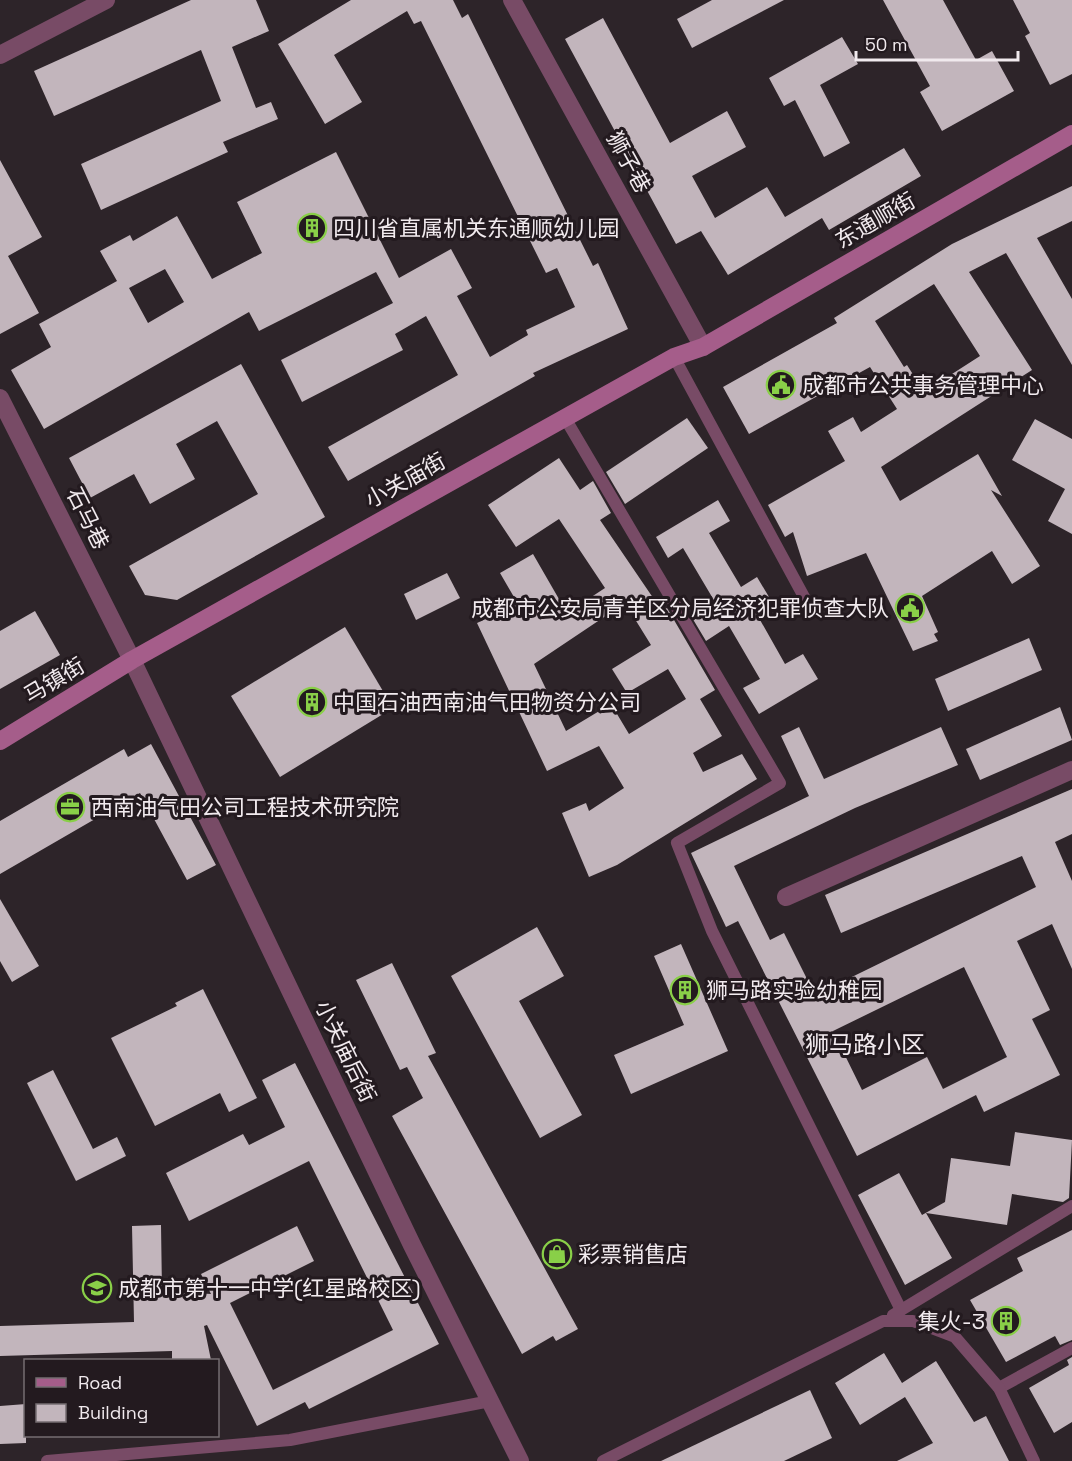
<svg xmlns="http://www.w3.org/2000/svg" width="1072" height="1461" font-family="'Space Grotesk','Noto Sans SC',sans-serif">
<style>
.building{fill:#c2b5bc;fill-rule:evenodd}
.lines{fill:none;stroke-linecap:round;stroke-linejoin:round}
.lane{stroke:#784b66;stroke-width:12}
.street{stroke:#784b66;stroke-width:18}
.secondary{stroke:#a55d8a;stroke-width:18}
.labels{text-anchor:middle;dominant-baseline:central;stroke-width:6;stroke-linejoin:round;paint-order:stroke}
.street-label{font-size:22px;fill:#f1eaee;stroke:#231a1f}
.poi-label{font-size:22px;fill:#f1eaee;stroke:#231a1f;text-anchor:start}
.neighbourhood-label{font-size:24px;fill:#f1eaee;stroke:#231a1f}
</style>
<rect width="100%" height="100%" fill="#2d2429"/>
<g class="building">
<polygon points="191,0 256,0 269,31 232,47 256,108 271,102 278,119 223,142 228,152 101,210 81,164 221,101 201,50 54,116 34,71"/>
<path d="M351,0H453L462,18L468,14L593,266L598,263L628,329L533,373L535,376L348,481L328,447L458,375L426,316L395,334L403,350L302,402L281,360L393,303L376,272L259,331L249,312L44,429L11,370L51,347L39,324L117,281L100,251L130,235L133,241L177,216L212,279L262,253L237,202L336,152L399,278L451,249L472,288L457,296L490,357L528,335L526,330L575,307L557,268L546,273L421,21L414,24L407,11L334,55L362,102L325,124L278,44ZM165,269L184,302L148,323L129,288Z"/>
<polygon points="712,0 784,0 692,48 677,19"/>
<polygon points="883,0 943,0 976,60 992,51 1014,91 942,131 920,92 930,86"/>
<polygon points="1013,0 1072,0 1072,74 1050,85 1025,36 1030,33"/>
<polygon points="603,18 670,143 727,111 746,147 692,176 715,218 767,187 785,217 904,148 921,176 829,230 822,218 728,275 701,231 676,244 565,39"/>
<polygon points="842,37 858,64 820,85 850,143 824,157 795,100 784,106 769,78"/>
<polygon points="0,160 42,237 8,256 39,313 0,334"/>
<path d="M1072,186V221L1037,238L1072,299V365L1006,253L969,272L1032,370L881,467L900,501L978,454L1002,496L991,490L1040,566L1012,584L992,551L922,596L938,632L934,634L938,641L913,651L866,553L807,576L793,532L785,537L768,505L845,461L828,431L853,417L861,432L897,409L870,367L749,434L723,387L837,323L834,318L952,244ZM934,284L980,356L924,392L907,365L904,367L875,321Z"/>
<polygon points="241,364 325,517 177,600 145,595 129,566 258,494 217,421 176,444 195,479 150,504 134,474 90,498 69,458"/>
<polygon points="687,418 708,448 625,504 606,472"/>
<polygon points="1035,419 1072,439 1072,534 1048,521 1065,489 1012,460"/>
<path d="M559,458L580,490L593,481L611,513L600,520L662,611L667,608L715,690L700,699L722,736L693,753L703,772L742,754L757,779L617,865L589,877L562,813L586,803L589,811L624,788L599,746L547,771L477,623L518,604L500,573L533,554L567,613L605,588L559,519L516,547L488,505ZM625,603L651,645L612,669L627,693L668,669L686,699L629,734L611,704L566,731L534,664Z"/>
<polygon points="718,500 730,521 709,533 741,587 757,577 772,602 755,611 785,664 803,654 818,679 759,714 743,688 760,679 729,626 706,641 691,616 715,602 683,548 668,558 656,537"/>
<polygon points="447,573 460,598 416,620 404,594"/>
<polygon points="35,611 60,655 0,689 0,631"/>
<polygon points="345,627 393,708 280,777 231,696"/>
<polygon points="1029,638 1042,670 948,711 935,679"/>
<polygon points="1060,707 1072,740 980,780 966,749"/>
<path d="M799,727L824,779L941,727L958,765L855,808L734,866L770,940L784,933L815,995L1036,887L1022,856L841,933L825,895L1072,789V834L1055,842L1072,881V969L1052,924L1017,941L1050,1010L1032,1019L1060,1075L984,1112L976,1095L857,1156L738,921L726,927L691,853L809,796L781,736ZM964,967L1007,1057L943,1089L927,1057L862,1090L833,1031Z"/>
<polygon points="151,744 216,865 187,880 140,793 0,874 0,821 124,749 128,757"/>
<polygon points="0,899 39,966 12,982 0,961"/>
<polygon points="537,927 564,976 519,1001 582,1115 540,1138 451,976"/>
<polygon points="681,944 728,1051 631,1094 614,1055 684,1025 654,956"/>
<polygon points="392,963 436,1053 428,1056 578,1329 556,1341 553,1336 522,1354 392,1116 423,1098 407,1067 400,1070 356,980"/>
<polygon points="203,989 257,1098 229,1112 220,1093 155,1126 111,1038 177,1006 175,1003"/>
<polygon points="295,1063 439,1344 309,1409 305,1402 257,1426 207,1325 204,1326 211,1360 172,1360 172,1351 0,1356 0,1326 134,1322 132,1226 161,1225 162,1291 211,1294 201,1274 297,1226 314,1261 230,1303 273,1390 393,1330 309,1161 189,1221 166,1173 243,1134 249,1145 285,1127 262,1080"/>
<polygon points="53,1070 93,1149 117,1137 126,1156 76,1181 27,1083"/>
<polygon points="1015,1132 1072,1140 1069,1198 1063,1202 1012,1194 1007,1225 926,1213 952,1258 905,1285 858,1195 899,1173 922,1215 945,1202 951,1158 1010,1166"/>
<polygon points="1072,1230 1072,1340 1060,1345 1055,1336 1006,1362 970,1300 1023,1271 1017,1258"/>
<polygon points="884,1353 902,1383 936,1361 974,1422 986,1416 1009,1461 897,1461 933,1443 905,1397 860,1425 835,1383"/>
<polygon points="1072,1357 1072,1422 1054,1433 1029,1388 1069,1365 1067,1360"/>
<polygon points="810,1390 832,1438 784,1461 661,1461"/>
<polygon points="26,1404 26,1443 0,1444 0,1406"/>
</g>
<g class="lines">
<g class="lane">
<polyline points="674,357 809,606"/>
<polyline points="565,418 780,783 677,843 712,931 901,1310"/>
<polyline points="893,1315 1072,1206"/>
<polyline points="999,1388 1072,1348"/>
<polyline points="47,1461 290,1440 490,1401"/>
<polyline points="603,1461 883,1321 913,1321 955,1337 999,1388 1034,1461"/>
</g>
<g class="street">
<polyline points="512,0 703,347"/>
<polyline points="0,55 106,0"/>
<polyline points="0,398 132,660 412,1245 520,1461"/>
<polyline points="786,897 1072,770"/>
</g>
<polyline class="secondary" points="0,741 132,660 674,357 703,347 1072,134"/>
</g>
<defs>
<g id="building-ring" transform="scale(1.5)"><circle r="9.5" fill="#231a1f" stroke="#89cf48" stroke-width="1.5"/><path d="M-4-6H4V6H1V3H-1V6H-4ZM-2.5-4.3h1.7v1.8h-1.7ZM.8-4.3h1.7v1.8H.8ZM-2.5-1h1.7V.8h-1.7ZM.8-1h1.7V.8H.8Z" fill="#89cf48"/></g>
<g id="civic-ring" transform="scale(1.5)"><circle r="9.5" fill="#231a1f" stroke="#89cf48" stroke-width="1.5"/><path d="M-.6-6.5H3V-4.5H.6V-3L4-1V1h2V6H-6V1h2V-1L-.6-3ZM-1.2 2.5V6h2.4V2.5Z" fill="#89cf48"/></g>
<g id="office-ring" transform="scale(1.5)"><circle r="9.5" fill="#231a1f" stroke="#89cf48" stroke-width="1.5"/><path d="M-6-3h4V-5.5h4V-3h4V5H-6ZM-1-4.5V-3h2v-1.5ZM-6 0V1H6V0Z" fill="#89cf48"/></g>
<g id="shop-ring" transform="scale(1.5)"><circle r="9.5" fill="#231a1f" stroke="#89cf48" stroke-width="1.5"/><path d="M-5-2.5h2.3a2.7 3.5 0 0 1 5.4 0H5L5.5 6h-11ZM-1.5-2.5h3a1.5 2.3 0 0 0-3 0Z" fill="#89cf48"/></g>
<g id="school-ring" transform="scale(1.5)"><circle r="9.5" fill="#231a1f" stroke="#89cf48" stroke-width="1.5"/><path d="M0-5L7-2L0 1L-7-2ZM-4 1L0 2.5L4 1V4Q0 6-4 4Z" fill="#89cf48"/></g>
</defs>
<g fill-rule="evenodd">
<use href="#building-ring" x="312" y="228"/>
<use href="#civic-ring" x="781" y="385"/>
<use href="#civic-ring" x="910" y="608"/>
<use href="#building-ring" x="312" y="702"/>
<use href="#office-ring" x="70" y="807"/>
<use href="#building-ring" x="685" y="990"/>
<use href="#shop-ring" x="557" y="1254"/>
<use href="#school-ring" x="97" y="1288"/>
<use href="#building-ring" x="1006" y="1321"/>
</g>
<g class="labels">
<g class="street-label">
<text transform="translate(629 162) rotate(61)">狮子巷</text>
<text transform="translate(875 220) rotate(-30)">东通顺街</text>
<text transform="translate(405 480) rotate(-29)">小关庙街</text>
<text transform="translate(88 518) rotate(63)">石马巷</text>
<text transform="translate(54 680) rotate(-31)">马镇街</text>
<text transform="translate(346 1051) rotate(64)">小关庙后街</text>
</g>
<g class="poi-label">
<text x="333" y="228">四川省直属机关东通顺幼儿园</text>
<text x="802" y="385">成都市公共事务管理中心</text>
<text x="889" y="608" text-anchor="end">成都市公安局青羊区分局经济犯罪侦查大队</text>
<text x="333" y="702">中国石油西南油气田物资分公司</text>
<text x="91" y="807">西南油气田公司工程技术研究院</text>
<text x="706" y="990">狮马路实验幼稚园</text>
<text x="578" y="1254">彩票销售店</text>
<text x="118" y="1288">成都市第十一中学(红星路校区)</text>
<text x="985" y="1321" text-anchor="end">集火-3</text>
</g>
<g class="neighbourhood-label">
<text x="865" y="1044">狮马路小区</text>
</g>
</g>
<rect x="24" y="1359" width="195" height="78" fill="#231a1f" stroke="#756d72" stroke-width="1.5"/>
<rect x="36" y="1378" width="30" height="9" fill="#a55d8a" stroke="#756d72" stroke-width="1.5"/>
<text x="78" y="1389" font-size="18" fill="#f1eaee">Road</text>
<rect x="36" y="1404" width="30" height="18" fill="#c2b5bc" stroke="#756d72" stroke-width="1.5"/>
<text x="78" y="1419" font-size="18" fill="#f1eaee">Building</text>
<path d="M856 51v9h162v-9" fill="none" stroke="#f1eaee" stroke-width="3"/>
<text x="865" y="51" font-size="18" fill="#f1eaee" stroke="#231a1f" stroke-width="4.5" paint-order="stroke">50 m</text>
</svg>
